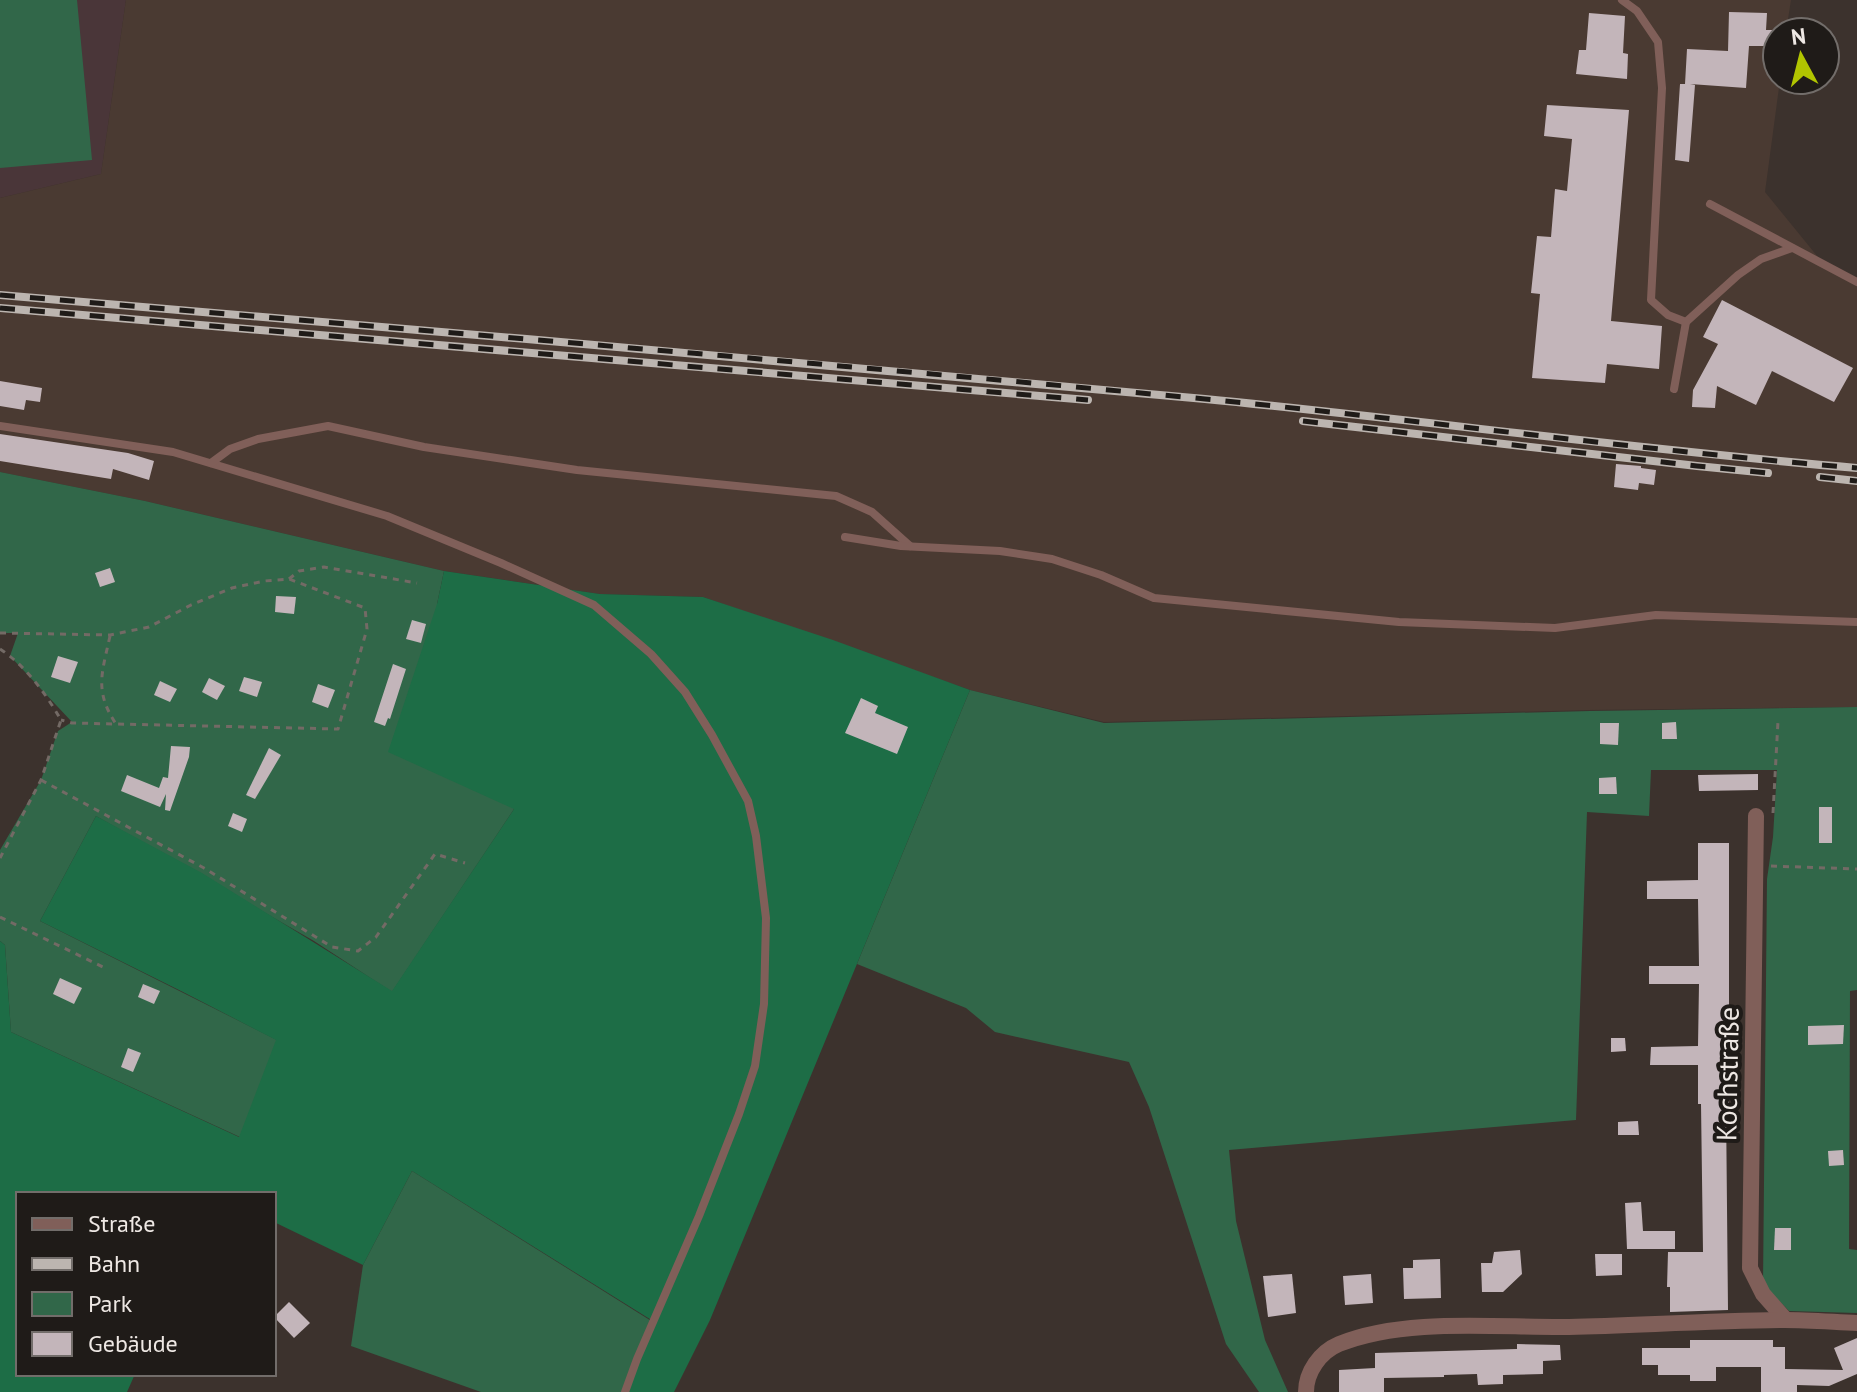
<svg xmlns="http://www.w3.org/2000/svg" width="1857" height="1392" font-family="'PT Sans',sans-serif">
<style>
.commercial{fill:#4a3639}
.built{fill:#4a3a32}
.green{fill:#316749}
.forest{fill:#1d6d46}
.building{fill:#c3b5ba}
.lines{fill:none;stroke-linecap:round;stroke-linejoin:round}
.path{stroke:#736a65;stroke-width:3;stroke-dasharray:6 6;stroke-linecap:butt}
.lane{stroke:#805f59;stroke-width:8}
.street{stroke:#805f59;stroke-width:16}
.rail-casing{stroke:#bcb5b0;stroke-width:8}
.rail{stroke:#1f1b18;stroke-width:5;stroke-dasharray:15;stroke-linecap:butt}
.labels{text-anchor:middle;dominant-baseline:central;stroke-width:8;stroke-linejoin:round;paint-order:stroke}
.street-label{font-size:28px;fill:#eee8e4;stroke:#1f1b18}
</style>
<rect width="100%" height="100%" fill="#3c322d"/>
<polygon class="commercial" points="0,0 126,0 101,174 0,198"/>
<polygon class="built" points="126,0 1791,0 1786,32 1777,32 1777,80 1780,80 1765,192 1822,262 1857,282 1857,707 1590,710 1104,722 970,690 703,597 600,594 444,571 145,501 0,472 0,198 101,174"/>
<g class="green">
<polygon points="0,0 77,0 92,160 0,168"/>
<polygon points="0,472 145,501 444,571 437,604 514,809 392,992 314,941 96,816 40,921 277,1040 240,1137 11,1032 5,945 0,941 0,850 41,780 58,731 72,722 10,656 18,633 0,633"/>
<polygon points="970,690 1104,723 1590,711 1857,707 1857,990 1850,991 1849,1249 1857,1250 1857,1313 1789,1311 1763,1284 1767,879 1773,837 1777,770 1651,770 1649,816 1587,812 1576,1120 1229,1150 1236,1221 1265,1340 1288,1392 1259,1392 1226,1344 1149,1107 1129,1062 995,1032 966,1008 857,964"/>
<polygon points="412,1171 653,1322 625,1392 481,1392 351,1346 363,1265"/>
</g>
<polygon class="forest" points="444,571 600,594 703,597 833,640 970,690 710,1320 674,1392 625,1392 653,1321 412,1171 363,1265 274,1222 274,1194 18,1194 18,1374 135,1374 127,1392 0,1392 0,941 5,945 11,1032 239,1137 276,1040 183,992 40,921 96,816 202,873 392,991 514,809 388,752 437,604"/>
<g class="building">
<polygon points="1729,12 1767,13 1766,30 1775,30 1775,46 1749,46 1746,88 1690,84 1695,85 1689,162 1675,160 1680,84 1685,84 1687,49 1728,51"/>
<polygon points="1589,13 1625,16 1623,53 1628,54 1627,79 1576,74 1579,50 1586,50"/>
<polygon points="1547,105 1629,110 1611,321 1662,326 1659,369 1607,364 1605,383 1532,378 1540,294 1531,293 1537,236 1551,237 1555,189 1567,191 1572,139 1544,136"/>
<polygon points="1722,300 1853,368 1834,402 1772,371 1756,405 1717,386 1715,408 1692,407 1693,390 1718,344 1703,337"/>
<polygon points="0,381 42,388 40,402 26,400 24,410 0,406"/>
<polygon points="0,434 128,453 154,461 149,480 113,469 111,479 0,461"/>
<polygon points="1616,464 1641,466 1641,468 1656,470 1654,485 1639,483 1638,490 1614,487"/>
<polygon points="110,568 115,582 100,587 95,573"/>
<polygon points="276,596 296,597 294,614 275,612"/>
<polygon points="412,620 426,624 421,643 406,639"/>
<polygon points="58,656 78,662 70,683 51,677"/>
<polygon points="393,664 406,669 390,719 388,718 385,726 374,722"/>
<polygon points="244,677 262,682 257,697 239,691"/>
<polygon points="209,678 225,686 217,700 202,692"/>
<polygon points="160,681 177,689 170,702 154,695"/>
<polygon points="318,684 335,690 328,708 312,702"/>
<polygon points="861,698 878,706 875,713 908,727 897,754 845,733"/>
<polygon points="1676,722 1677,739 1662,739 1662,723"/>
<polygon points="1600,723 1619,723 1618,745 1600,744"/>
<polygon points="171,746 190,747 189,757 170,811 165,810 166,794 160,807 121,791 127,775 159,788 163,777 168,778"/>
<polygon points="269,748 281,755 255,799 246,795"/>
<polygon points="1758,774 1758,790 1699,791 1698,775"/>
<polygon points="1616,777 1617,794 1599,794 1599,778"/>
<rect x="1819" y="807" width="13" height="36"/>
<polygon points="233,813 247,819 242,832 228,826"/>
<polygon points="1698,843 1729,843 1729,1104 1726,1104 1728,1310 1670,1312 1670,1287 1667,1287 1668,1252 1703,1252 1701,1104 1698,1104 1698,1065 1650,1065 1651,1047 1698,1046 1699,984 1649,984 1649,966 1699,966 1698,899 1647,899 1647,881 1698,880"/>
<polygon points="60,978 82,988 74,1004 53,994"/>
<polygon points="143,984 160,991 154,1004 138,997"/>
<polygon points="1844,1025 1843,1044 1808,1045 1808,1026"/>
<polygon points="1611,1038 1625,1038 1626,1051 1611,1052"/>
<polygon points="128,1048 141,1053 133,1072 121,1067"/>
<polygon points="1638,1121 1639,1135 1618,1135 1618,1122"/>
<polygon points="1843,1150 1844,1165 1829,1166 1828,1151"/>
<polygon points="1641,1202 1643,1231 1675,1231 1675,1249 1627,1249 1625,1203"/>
<polygon points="1775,1228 1791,1228 1791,1250 1774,1250"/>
<polygon points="1520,1250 1522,1274 1503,1292 1482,1292 1481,1263 1492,1263 1494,1252"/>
<polygon points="1595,1254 1622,1254 1622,1275 1596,1276"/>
<polygon points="1440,1259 1441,1298 1404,1299 1403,1268 1413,1268 1413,1260"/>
<polygon points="1292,1274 1296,1313 1268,1317 1263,1276"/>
<polygon points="1371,1274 1373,1303 1345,1305 1343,1276"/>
<polygon points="289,1302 310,1323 294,1338 274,1317"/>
<polygon points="1857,1338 1857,1374 1829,1386 1797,1385 1797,1392 1761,1392 1761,1367 1716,1367 1716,1381 1690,1381 1690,1375 1658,1375 1658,1365 1642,1365 1642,1348 1690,1348 1690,1340 1773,1340 1773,1347 1785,1347 1785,1369 1843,1370 1834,1348"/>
<polygon points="1517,1344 1560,1345 1561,1360 1543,1361 1543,1374 1503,1375 1503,1384 1478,1385 1477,1374 1444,1375 1444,1377 1384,1378 1384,1392 1339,1392 1339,1370 1375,1368 1375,1353 1517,1349"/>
</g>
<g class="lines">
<g class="path">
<polyline points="289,579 299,571 324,567 417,583"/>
<polyline points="0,633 110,635 149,627 191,605 232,588 264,581 289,579 365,608 367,629 338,729 72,723 61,720"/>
<path d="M110,636C102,673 94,691 116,724"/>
<path d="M0,649C26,666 46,694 61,720L41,780L0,858"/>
<polyline points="41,780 204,868 332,947 358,951 376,937 435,854 465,863"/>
<polyline points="1773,813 1778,721"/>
<polyline points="1771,866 1857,869"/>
<polyline points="0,917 107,969"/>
</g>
<g class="lane">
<polyline points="1622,0 1637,11 1658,42 1662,88 1651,300 1668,315 1686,322 1738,275 1761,259 1792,248"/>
<polyline points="1710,204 1857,282"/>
<polyline points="1674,389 1686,322"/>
<polyline points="0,426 173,452 387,516 501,563 594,605 651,654 685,692 712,735 748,801 756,836 766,918 764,1004 755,1066 739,1114 699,1216 637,1359 625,1392"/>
<polyline points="211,463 230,449 258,439 328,426 424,447 577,470 836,496 872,512 910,546"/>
<polyline points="845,537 901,546 1000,551 1052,559 1101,575 1154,598 1399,622 1555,628 1656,615 1857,622"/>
</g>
<g class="street">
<polyline points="1756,816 1750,1268 1763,1294 1786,1320"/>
<path d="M1306,1392C1306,1372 1320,1352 1339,1344C1406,1317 1497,1328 1569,1327C1641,1325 1712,1321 1784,1320C1808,1320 1833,1322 1857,1323"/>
</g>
<g class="rail-casing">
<g id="rail">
<path d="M0,295C402,329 803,361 1205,399C1422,420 1639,450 1857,468"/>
<polyline points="0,308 1088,400"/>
<polyline points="1303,421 1697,466 1768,473"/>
<polyline points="1820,477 1857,481"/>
</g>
</g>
<use href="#rail" class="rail"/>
</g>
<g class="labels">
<g class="street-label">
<text transform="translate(1727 1074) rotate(-89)">Kochstraße</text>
</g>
</g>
<rect x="16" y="1192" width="260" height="184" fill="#1f1b18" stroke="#726d6a" stroke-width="2"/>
<rect x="32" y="1218" width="40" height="12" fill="#805f59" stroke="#726d6a" stroke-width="2"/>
<text x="88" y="1232" font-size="24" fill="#eee8e4">Straße</text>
<rect x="32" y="1258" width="40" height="12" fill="#bcb5b0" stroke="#726d6a" stroke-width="2"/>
<text x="88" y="1272" font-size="24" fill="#eee8e4">Bahn</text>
<rect x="32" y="1292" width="40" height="24" fill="#316749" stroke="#726d6a" stroke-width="2"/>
<text x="88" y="1312" font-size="24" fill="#eee8e4">Park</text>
<rect x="32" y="1332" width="40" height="24" fill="#c3b5ba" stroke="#726d6a" stroke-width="2"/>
<text x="88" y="1352" font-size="24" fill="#eee8e4">Gebäude</text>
<g transform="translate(1801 56) rotate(353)"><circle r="38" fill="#1f1b18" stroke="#726d6a" stroke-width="2"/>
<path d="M0-6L14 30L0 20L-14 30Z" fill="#b1c500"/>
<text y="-12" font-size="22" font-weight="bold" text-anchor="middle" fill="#eee8e4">N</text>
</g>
</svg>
